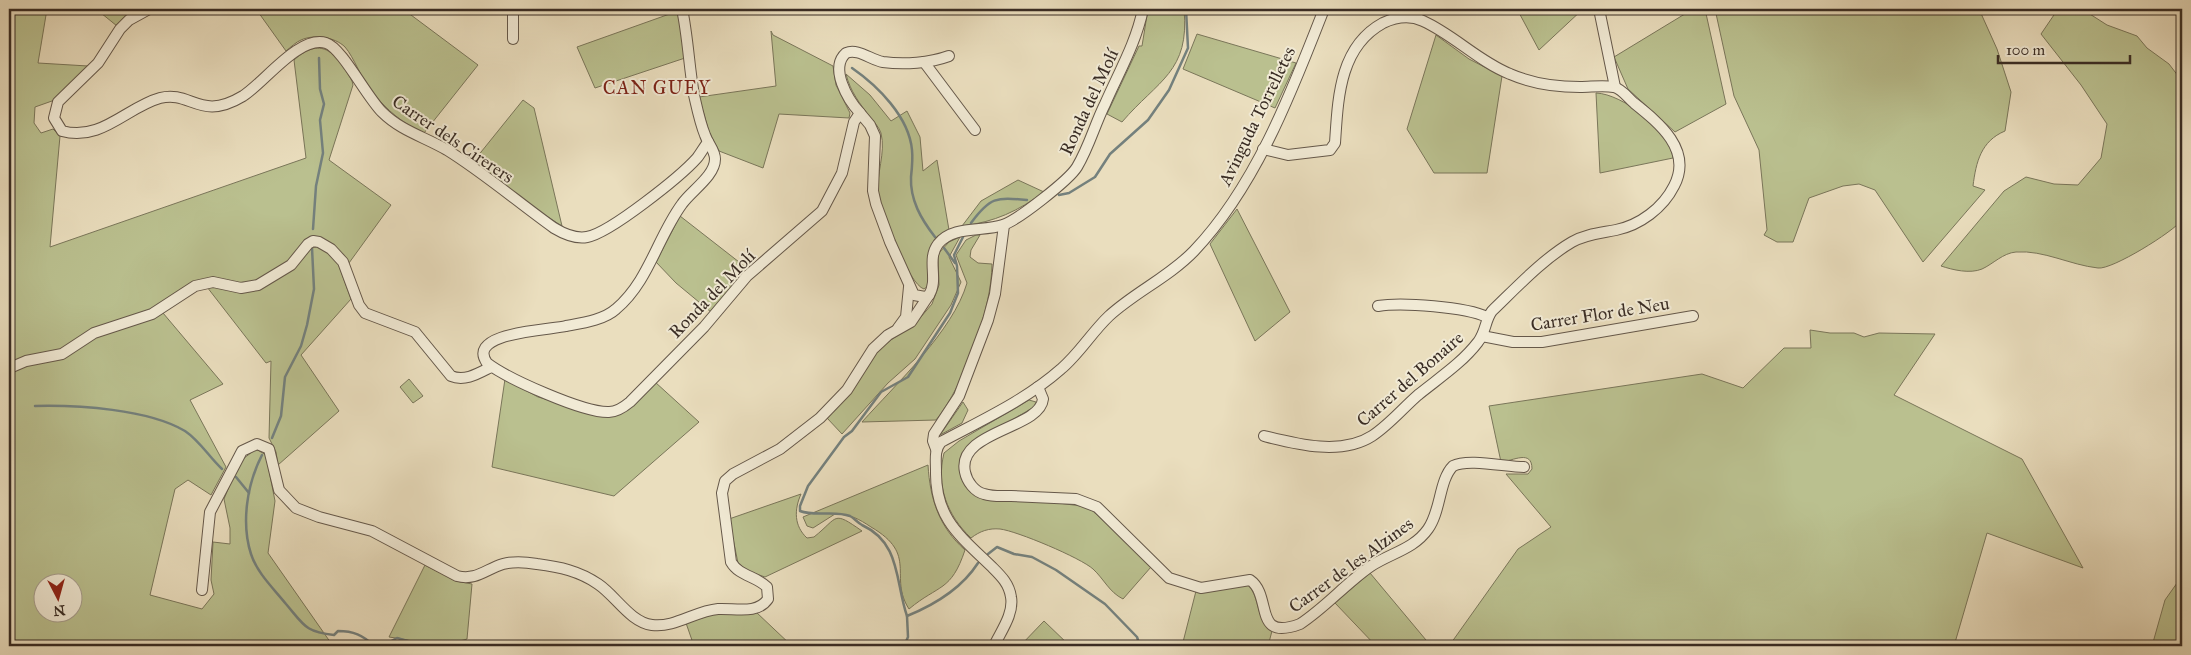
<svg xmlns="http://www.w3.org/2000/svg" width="2191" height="655" font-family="'IM FELL Great Primer',serif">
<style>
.green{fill:#bac08f;stroke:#7a765a;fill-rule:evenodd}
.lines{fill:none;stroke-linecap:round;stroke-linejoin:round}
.stream{stroke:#74817e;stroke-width:2.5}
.street-casing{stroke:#65584a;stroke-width:12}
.street{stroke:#f1ead5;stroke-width:10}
.labels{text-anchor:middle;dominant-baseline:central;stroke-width:4;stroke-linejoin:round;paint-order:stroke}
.street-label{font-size:18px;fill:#392c24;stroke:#f1ead5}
.neighbourhood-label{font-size:19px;letter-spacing:1px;fill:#7a1f14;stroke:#f1ead5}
</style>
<rect width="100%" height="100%" fill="#eadebe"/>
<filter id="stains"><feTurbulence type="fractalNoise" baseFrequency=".004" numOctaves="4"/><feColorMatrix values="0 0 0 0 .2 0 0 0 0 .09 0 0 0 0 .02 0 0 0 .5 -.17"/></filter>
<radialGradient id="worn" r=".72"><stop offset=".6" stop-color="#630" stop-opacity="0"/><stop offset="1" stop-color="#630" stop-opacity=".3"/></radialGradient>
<g class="green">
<path d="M9,9H47L38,63L88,66L52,101L35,107L34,123L41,133L53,129L60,136L50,247L306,158L294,60C323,34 337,55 352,81L353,85L329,160L391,205L349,263L339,266L351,299L301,355L339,411L278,465L276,452L269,438L271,361L266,363L207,287L198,288L163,313L223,384L190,400L226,467L211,495L188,480L175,489L150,595L202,609L214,594L211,580L213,542L230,544V528L224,499L239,462L256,449L266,455L275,501L268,553L333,646H9ZM42,582H72V612H42Z"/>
<polygon points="96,9 139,9 117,26"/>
<path d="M256,9H403L478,65L424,133C403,124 387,110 373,93C362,81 354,57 345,47C335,37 314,34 301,40C296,42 291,47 286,51Z"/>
<path d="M1148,9H1184C1190,72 1158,80 1122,122L1107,114L1139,46H1142Z"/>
<polygon points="1517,9 1583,9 1539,50"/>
<polygon points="1693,9 1705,9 1726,104 1675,132 1628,89 1614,57"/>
<path d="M1715,9H1979L1997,49L2011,92L2005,131C1981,141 1976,162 1973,186L1985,190L1923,262L1875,190L1859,184L1843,186L1809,198L1793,242H1777L1764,235L1767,230L1759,150L1734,96Z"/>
<path d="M2058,9H2082L2107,25L2137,36L2147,48L2169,64L2182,81V220C2173,232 2112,270 2098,268C2070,265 2044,250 2016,252C2003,253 1993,264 1982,269C1970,274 1953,270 1941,266L2004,191L2026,177L2054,184L2078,185L2101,158L2107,124L2081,85L2041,34Z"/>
<polygon points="678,11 685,58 595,88 577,47"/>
<polygon points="771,31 773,35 833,66 836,85 850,113 849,118 779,114 763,168 719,151 709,132 699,97 776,86"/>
<polygon points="1197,34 1296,63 1275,108 1183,69"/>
<polygon points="1436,35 1469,59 1502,76 1487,173 1434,173 1407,129"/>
<path d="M846,74L870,95L891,121L907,111L920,137L923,171L937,160L949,230C920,245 930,261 928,286L924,289C909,285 880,211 878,194C876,174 886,153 881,133C879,127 874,122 870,117C860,104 850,91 846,74Z"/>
<path d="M1596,93C1623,94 1669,130 1673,158L1600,173Z"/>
<polygon points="523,100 534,108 562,226 521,200 473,162"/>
<path d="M1018,180L1044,192C1018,211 995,222 962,226L981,201Z"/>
<polygon points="1237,209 1290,312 1255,341 1210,244"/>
<polygon points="680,216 748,269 711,312 676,283 656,262"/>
<path d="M976,235H980L971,250L970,257L978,263L992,264C992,308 964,386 936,420L862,422C896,384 953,331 967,283L956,255L966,240Z"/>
<polygon points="960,237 949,257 961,282 951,305 915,359 888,383 842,434 827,418 854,388 877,352 886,343 914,325 932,304 939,285 938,254 949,242"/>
<path d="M1810,330L1830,333H1854L1864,337L1879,333L1935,334L1894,395L2022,459L2083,568L1987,533L1954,646H1449L1518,549L1551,527L1506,474H1528L1532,469C1532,449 1513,461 1501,462L1489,406L1702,374L1743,388L1784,348H1811Z"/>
<polygon points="409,379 423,396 413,403 400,387"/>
<polygon points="505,379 538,397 608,416 655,382 699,422 614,496 492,467"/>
<path d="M1029,400L1036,402L1034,407L968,446C953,462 962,475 971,491L1088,507L1125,539L1151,567L1123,599C1109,592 1104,579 1093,569C1081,558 1017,531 1000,529C989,528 980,531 971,538C947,515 936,486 944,453L959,441Z"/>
<polygon points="963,402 968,410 962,423 940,435"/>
<path d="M928,465C930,499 939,527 965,550C951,592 939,584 909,609C888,576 919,555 871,527C859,519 850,514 835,514L813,528L807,526L803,517Z"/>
<path d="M801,494C794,510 794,526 807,538L814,537C839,517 832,510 862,531L765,577L748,571L738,563L729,519Z"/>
<path d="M425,565L456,581L472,584L467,639C440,648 416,641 389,637Z"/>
<polygon points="1370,573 1431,646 1376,646 1335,603"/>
<polygon points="2182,576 2182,646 2152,646 2165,600"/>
<path d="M1249,585C1260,600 1256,619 1272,631L1268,646H1182L1196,591H1213Z"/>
<polygon points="756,612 792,646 694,646 686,623 714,614"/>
<polygon points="1044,621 1070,646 1020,646"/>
</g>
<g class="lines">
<g class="stream">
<path d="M852,68C878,86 909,117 912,150C913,159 912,168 911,177C910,200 921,219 935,237"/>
<polyline points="1059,195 1069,193 1095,177 1110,154 1148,120 1169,90 1188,48 1186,9"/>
<path d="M971,223C990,197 996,197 1027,200"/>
<polyline points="313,229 316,186 323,153 320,120 324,104 320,89 319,58"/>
<polyline points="944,248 955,263"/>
<path d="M35,406C78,405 148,409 185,431C200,441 209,457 222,469"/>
<polyline points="272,438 281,416 285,377 301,346 307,325 314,289 312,248"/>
<path d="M262,455C247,484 241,523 251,554C257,573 274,589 286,604C304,625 305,632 334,635L338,631C353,631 363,635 374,646"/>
<polyline points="236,477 249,493"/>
<polyline points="988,554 997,547 1014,554 1032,557 1056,570 1105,604 1137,637 1140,646"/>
<path d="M907,616C895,581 901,543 862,525C858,523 854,518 850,516C834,510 816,517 800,511V506L808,486L844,437L852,431L881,392L908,377L950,313L958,293L957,266L954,255L963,237"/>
<path d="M382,646L397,638C406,640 414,644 424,645C445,646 467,638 487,646"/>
<path d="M904,646L908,637L907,616C934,605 962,588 978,563"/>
</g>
<g class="street-casing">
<g id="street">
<path d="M149,9L129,20L120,29L98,63L58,102L54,118L62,131C101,142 127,107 160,98C191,90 200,122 243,96C265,82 299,35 326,43C342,48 366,96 382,112C401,131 425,137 447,150C484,173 519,203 554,228C564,234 576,239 587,237C610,233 681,176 697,158C701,153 704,147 708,142"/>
<polyline points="513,9 513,39"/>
<path d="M682,9C688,37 689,67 694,95C697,108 700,123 705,135C708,144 715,150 715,159C715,176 691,191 682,204C657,238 649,281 616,309C604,320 582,323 566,326C551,330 465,332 487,363C508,379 584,413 609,412C617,412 624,407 630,402L704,327L747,276L822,211L842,173L854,122L860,113L870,125L875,136L873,191L876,204L890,242L914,295L925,297L929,295C939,279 926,260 938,244C953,225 983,232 1003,225C1018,220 1069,180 1077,167C1089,147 1095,124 1105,104C1119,72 1136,43 1143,9"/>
<polyline points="1599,9 1615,87"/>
<polyline points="924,62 975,130"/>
<path d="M860,113C848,100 829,68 846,53C858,48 871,60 883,62C904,65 930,63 949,56"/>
<path d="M1263,149L1288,155L1330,150L1335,143C1338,99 1339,47 1383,23C1396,17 1410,15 1423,21C1454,35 1478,61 1510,74C1533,84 1555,87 1580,87C1591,87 1603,85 1614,87C1622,89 1628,98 1634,103C1659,123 1693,150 1674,186C1663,208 1640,225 1616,230C1601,233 1586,234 1572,242C1543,259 1517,287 1492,311C1485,320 1486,332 1478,342C1462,363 1439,378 1418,395C1403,408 1389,425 1372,436C1341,456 1296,444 1264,436"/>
<path d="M1378,306C1402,302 1466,307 1487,317"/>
<polyline points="898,328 906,317 909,287"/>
<polyline points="1482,336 1513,342 1542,342 1693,316"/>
<path d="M12,367L26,361L62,354L94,333L152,314L195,286L213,282L241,288L258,285L291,265L308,244L313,241L319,242L331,249L343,262L359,305L365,313L415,332L451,376C465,382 479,373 491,367"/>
<path d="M1038,387L1043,399C1040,429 956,431 965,472C967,482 975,492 984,494C993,497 1003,496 1011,496C1033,497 1055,498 1076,499L1097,507L1169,578L1201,588L1250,580C1273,596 1252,642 1300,624C1326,607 1346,583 1371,566C1391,553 1414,549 1428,529C1441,511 1439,480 1453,466C1468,458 1506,467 1524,467"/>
<polyline points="936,449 933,441 934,434 959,396 988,320 995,294 1004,225"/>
<path d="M202,590L210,512L242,451L257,444L269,449L279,490L296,508L319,517L372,531L457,576C476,581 486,569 503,564C514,561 526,562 537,564C560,567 579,571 598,584C616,596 630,622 652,625C675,628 695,611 718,609C735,608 757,615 768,599L767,587C756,576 739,576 731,562L722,493L725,481L733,474L780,449L820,418L847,390L873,349L888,335L911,322L929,295"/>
<path d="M994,646C1001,631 1014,614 1011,597C1009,583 1000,575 991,566C960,536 935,518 936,471C936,460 934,450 941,442C982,420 1026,400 1061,369C1079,354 1092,332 1109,316C1135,292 1169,277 1194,251C1256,186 1292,91 1324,9"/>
</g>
</g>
<use href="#street" class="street"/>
</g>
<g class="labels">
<g class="street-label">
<text transform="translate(1089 102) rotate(-65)">Ronda del Molí</text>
<text transform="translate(1257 116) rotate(-64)">Avinguda Torrelletes</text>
<text transform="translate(453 139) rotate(34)">Carrer dels Cirerers</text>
<text transform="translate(712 294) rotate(-46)">Ronda del Molí</text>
<text transform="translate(1600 314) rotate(-9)">Carrer Flor de Neu</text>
<text transform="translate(1410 379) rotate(-41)">Carrer del Bonaire</text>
<text transform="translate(1351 565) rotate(-36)">Carrer de les Alzines</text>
</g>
<g class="neighbourhood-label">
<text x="657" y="87">CAN GUEY</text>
</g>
</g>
<rect width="2191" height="655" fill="none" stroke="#eadebe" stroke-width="30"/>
<rect x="10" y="10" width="2171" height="635" fill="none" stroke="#392c24" stroke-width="2.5"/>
<rect x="15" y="15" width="2161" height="625" fill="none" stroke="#392c24"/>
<g transform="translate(58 598) rotate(174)"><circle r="24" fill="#f1ead5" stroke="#a79e8e"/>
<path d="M0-4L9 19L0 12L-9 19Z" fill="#8f2418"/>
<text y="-8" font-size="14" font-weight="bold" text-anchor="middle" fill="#392c24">N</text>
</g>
<path d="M1998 55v8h132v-8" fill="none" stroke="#392c24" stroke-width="2.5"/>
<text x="2006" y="55" font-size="15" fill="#392c24" stroke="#f1ead5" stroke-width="4" paint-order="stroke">100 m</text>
<rect width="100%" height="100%" filter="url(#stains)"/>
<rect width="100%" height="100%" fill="url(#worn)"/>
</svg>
